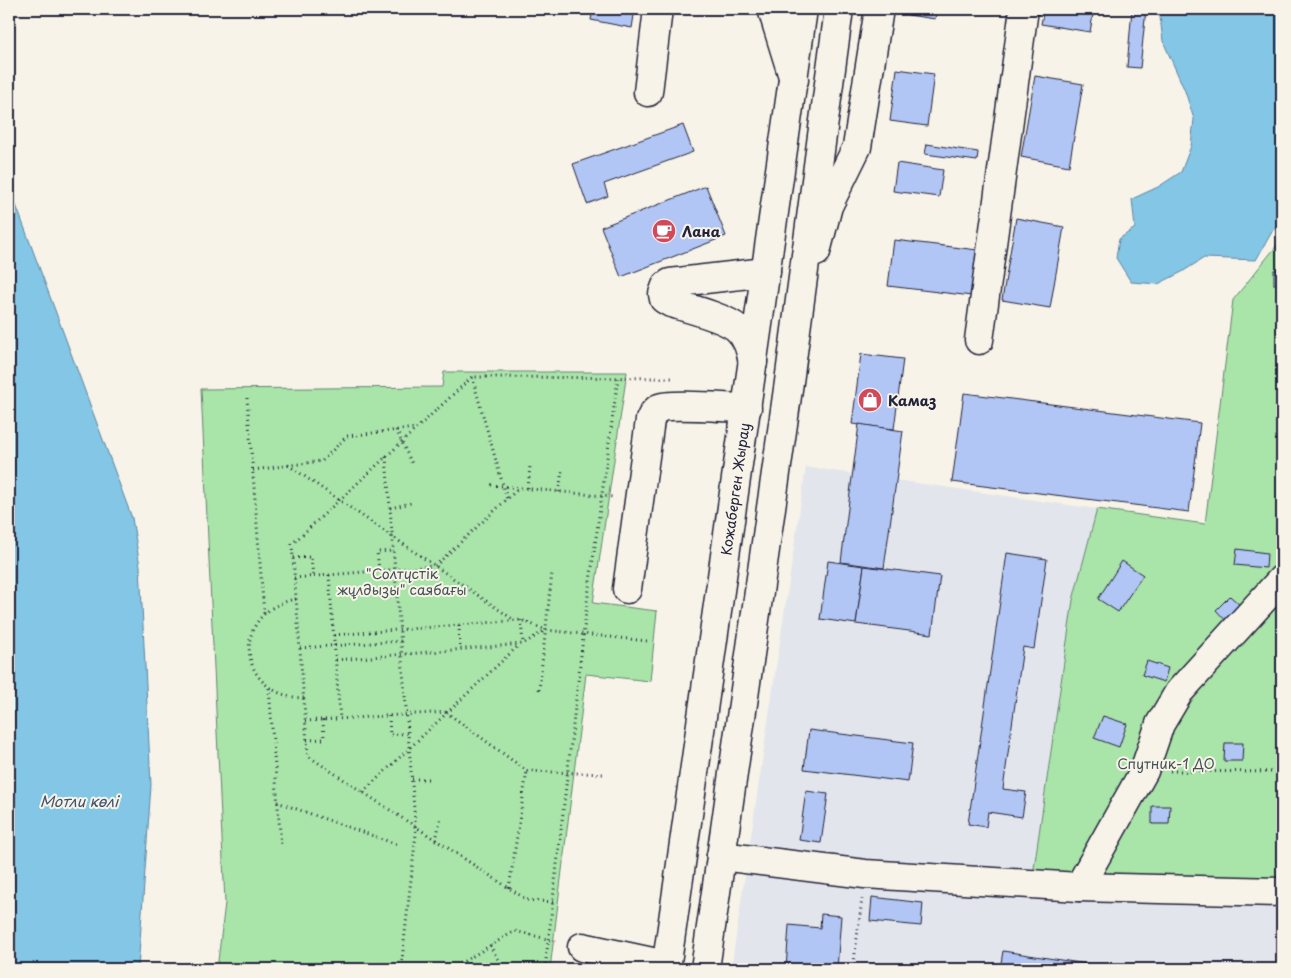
<svg xmlns="http://www.w3.org/2000/svg" width="1291" height="978" font-family="'Playpen Sans',sans-serif">
<style>
.built{fill:#e2e6ec}
.green{fill:#a9e4a9;stroke:#668372}
.water{fill:#84c6e5;stroke:#5d84a1}
.building{fill:#b1c6f4;stroke:#22223b}
.lines{fill:none;stroke-linecap:round;stroke-linejoin:round}
.minor-casing{stroke:#22223b;stroke-width:31}
.highway-casing{stroke:#22223b;stroke-width:31}
.path{stroke:#22223b;stroke-width:3;stroke-dasharray:1 4;stroke-linecap:butt}
.minor{stroke:#f7f3e8;stroke-width:28}
.highway{stroke:#f7f3e8;stroke-width:28}
.labels{text-anchor:middle;dominant-baseline:central;stroke-width:4;stroke-linejoin:round;paint-order:stroke}
.poi-label{font-size:14px;font-weight:bold;fill:#22223b;stroke:#f7f3e8;text-anchor:start}
.street-label{font-size:14px;fill:#22223b;stroke:#f7f3e8}
.park-label{font-size:14px;fill:#445256;stroke:#f7f3e8}
.water-label{font-size:15px;font-style:italic;fill:#3f536e;stroke:#f7f3e8}
</style>
<rect width="100%" height="100%" fill="#f7f3e8"/>
<filter id="ink" filterUnits="userSpaceOnUse"><feTurbulence type="fractalNoise" baseFrequency=".02" numOctaves="2"/><feDisplacementMap in="SourceGraphic" scale="10" xChannelSelector="R" yChannelSelector="G"/><feConvolveMatrix kernelMatrix="1 2 1 2 8 2 1 2 1" color-interpolation-filters="sRGB"/></filter>
<g filter="url(#ink)">
<polygon class="built" points="806,467 1097,509 1073,600 1030,894 1282,902 1282,969 731,969"/>
<g class="green">
<polygon points="1282,239 1282,885 1033,875 1073,600 1097,509 1205,524 1233,300"/>
<polygon points="444,372 627,372 593,603 657,611 650,681 586,674 550,969 217,969 225,903 201,389 442,387"/>
</g>
<g class="water">
<polygon points="1159,9 1282,9 1282,224 1273,230 1256,260 1204,258 1182,272 1158,284 1131,282 1116,258 1119,239 1135,228 1132,199 1158,187 1181,172 1191,146 1194,119 1185,91 1163,41"/>
<polygon points="9,186 132,518 140,566 151,785 138,969 9,969"/>
</g>
<g class="building">
<polygon points="593,9 635,9 632,28 591,20"/>
<polygon points="909,9 937,9 935,19 908,15"/>
<polygon points="1044,9 1094,9 1090,32 1041,24"/>
<polygon points="1132,9 1146,9 1140,68 1127,67"/>
<polygon points="897,69 934,74 927,126 890,121"/>
<polygon points="1035,76 1083,84 1069,166 1021,157"/>
<polygon points="683,125 693,152 604,184 608,196 587,204 573,164"/>
<polygon points="927,144 978,152 977,161 925,154"/>
<polygon points="897,163 943,170 939,197 893,191"/>
<polygon points="706,186 726,236 621,277 601,227"/>
<polygon points="1016,218 1064,227 1050,308 1002,300"/>
<polygon points="894,240 978,250 972,296 888,286"/>
<rect x="1274" y="270" width="8" height="14"/>
<polygon points="861,354 903,359 894,429 852,424"/>
<polygon points="964,393 1200,423 1189,512 952,482"/>
<polygon points="859,424 903,431 884,568 841,562"/>
<polygon points="1237,549 1267,553 1266,568 1235,565"/>
<polygon points="1007,553 1047,559 1034,649 1023,647 1003,789 1026,792 1022,817 988,812 986,827 968,824"/>
<polygon points="828,561 864,566 856,624 820,619"/>
<polygon points="1122,561 1143,575 1118,612 1098,599"/>
<polygon points="864,566 940,576 932,634 856,624"/>
<polygon points="1230,596 1242,607 1227,622 1216,610"/>
<polygon points="1147,661 1168,668 1164,682 1142,675"/>
<polygon points="1103,716 1127,724 1119,747 1094,738"/>
<polygon points="809,730 913,743 908,782 804,769"/>
<polygon points="1225,743 1243,743 1242,761 1224,761"/>
<polygon points="806,791 828,794 821,843 799,840"/>
<polygon points="1278,796 1282,796 1282,814 1277,814"/>
<polygon points="1152,806 1170,806 1169,824 1152,824"/>
<polygon points="872,897 923,903 921,926 870,921"/>
<polygon points="821,914 841,916 837,969 786,969 789,925 820,928"/>
<polygon points="1003,951 1093,965 1092,969 1000,969"/>
</g>
<g class="lines">
<g class="minor-casing">
<g id="minor">
<polyline points="772,9 794,80"/>
<polyline points="648,92 658,9"/>
<polyline points="816,252 828,206 857,147 879,9"/>
<polyline points="979,340 1024,9"/>
<path d="M753,363C751,350 746,336 737,328C724,317 687,308 671,303L664,299L663,294L666,286L670,283L766,272"/>
<path d="M627,589L650,420C652,415 654,411 659,408C670,403 731,408 747,408"/>
<polyline points="721,856 865,874 1079,887 1282,892"/>
<polyline points="1079,887 1144,771 1160,724 1179,692 1282,579"/>
<polyline points="582,947 666,965"/>
</g>
</g>
<g class="highway-casing">
<g id="highway">
<polyline points="666,969 803,9"/>
<polyline points="705,969 789,382 839,9"/>
</g>
</g>
<g class="path">
<polyline points="472,377 507,499"/>
<polyline points="247,398 264,614"/>
<polyline points="396,430 413,466"/>
<polyline points="386,457 416,834 401,969"/>
<polyline points="288,465 514,620"/>
<polyline points="253,470 322,461 347,436 416,428"/>
<polyline points="491,485 614,497"/>
<polyline points="528,488 530,466"/>
<polyline points="559,492 562,470"/>
<polyline points="390,508 411,503"/>
<polyline points="293,558 311,557 313,576"/>
<polyline points="435,566 519,488"/>
<polyline points="379,570 377,552 394,551"/>
<polyline points="329,575 340,719"/>
<polyline points="294,578 433,566"/>
<path d="M296,599C229,611 236,696 304,698"/>
<polyline points="521,620 523,644"/>
<polyline points="459,625 460,649"/>
<polyline points="334,635 521,620 546,630 647,641"/>
<polyline points="300,648 401,641"/>
<polyline points="336,660 523,644 546,630"/>
<polyline points="269,688 281,846"/>
<polyline points="539,690 552,573"/>
<polyline points="446,712 527,771 604,774"/>
<polyline points="389,716 390,735 408,733"/>
<polyline points="305,721 448,712"/>
<polyline points="307,740 324,739 323,720"/>
<polyline points="1170,771 1282,772"/>
<polyline points="412,779 432,779"/>
<polyline points="363,792 519,645"/>
<polyline points="277,802 396,844"/>
<polyline points="436,840 441,816"/>
<polyline points="509,888 527,771"/>
<polyline points="553,902 527,900 308,756 292,544 472,377 675,378"/>
<polyline points="490,945 503,969"/>
<polyline points="451,969 515,931 559,942"/>
<polyline points="545,969 587,603 618,378"/>
<polyline points="853,969 862,899"/>
</g>
<use href="#minor" class="minor"/>
<use href="#highway" class="highway"/>
</g>
</g>
<defs>
<g id="cafe-disc" transform="scale(1.25)"><circle r="9.5" fill="#d1495b" stroke="#f7f3e8"/><path d="M-5.5-4.5H6V0H3Q3 3.5 0 3.5H-2.5Q-5.5 3.5-5.5 0ZM3-3.2v2h1.7v-2ZM-6 4.5H4V6H-6Z" fill="#fff"/></g>
<g id="shop-disc" transform="scale(1.25)"><circle r="9.5" fill="#d1495b" stroke="#f7f3e8"/><path d="M-5-2.5h2.3a2.7 3.5 0 0 1 5.4 0H5L5.5 6h-11ZM-1.5-2.5h3a1.5 2.3 0 0 0-3 0Z" fill="#fff"/></g>
</defs>
<g fill-rule="evenodd">
<use href="#cafe-disc" x="664" y="231"/>
<use href="#shop-disc" x="870" y="400"/>
</g>
<g class="labels">
<g class="poi-label">
<text x="682" y="231">Лана</text>
<text x="888" y="400">Камаз</text>
</g>
<g class="street-label">
<text transform="translate(735 489) rotate(-82)">Кожаберген Жырау</text>
</g>
<g class="park-label">
<text x="402" y="573">"Солтүстік<tspan x="402" dy="16">жұлдызы" саябағы</tspan></text>
<text x="1166" y="763">Спутник-1 ДО</text>
</g>
<g class="water-label">
<text x="79" y="800">Мотли көлі</text>
</g>
</g>
<rect width="1291" height="978" fill="none" stroke="#f7f3e8" stroke-width="30"/>
<rect x="15" y="15" width="1261" height="948" fill="none" stroke="#22223b" stroke-width="2" filter="url(#ink)"/>
</svg>
